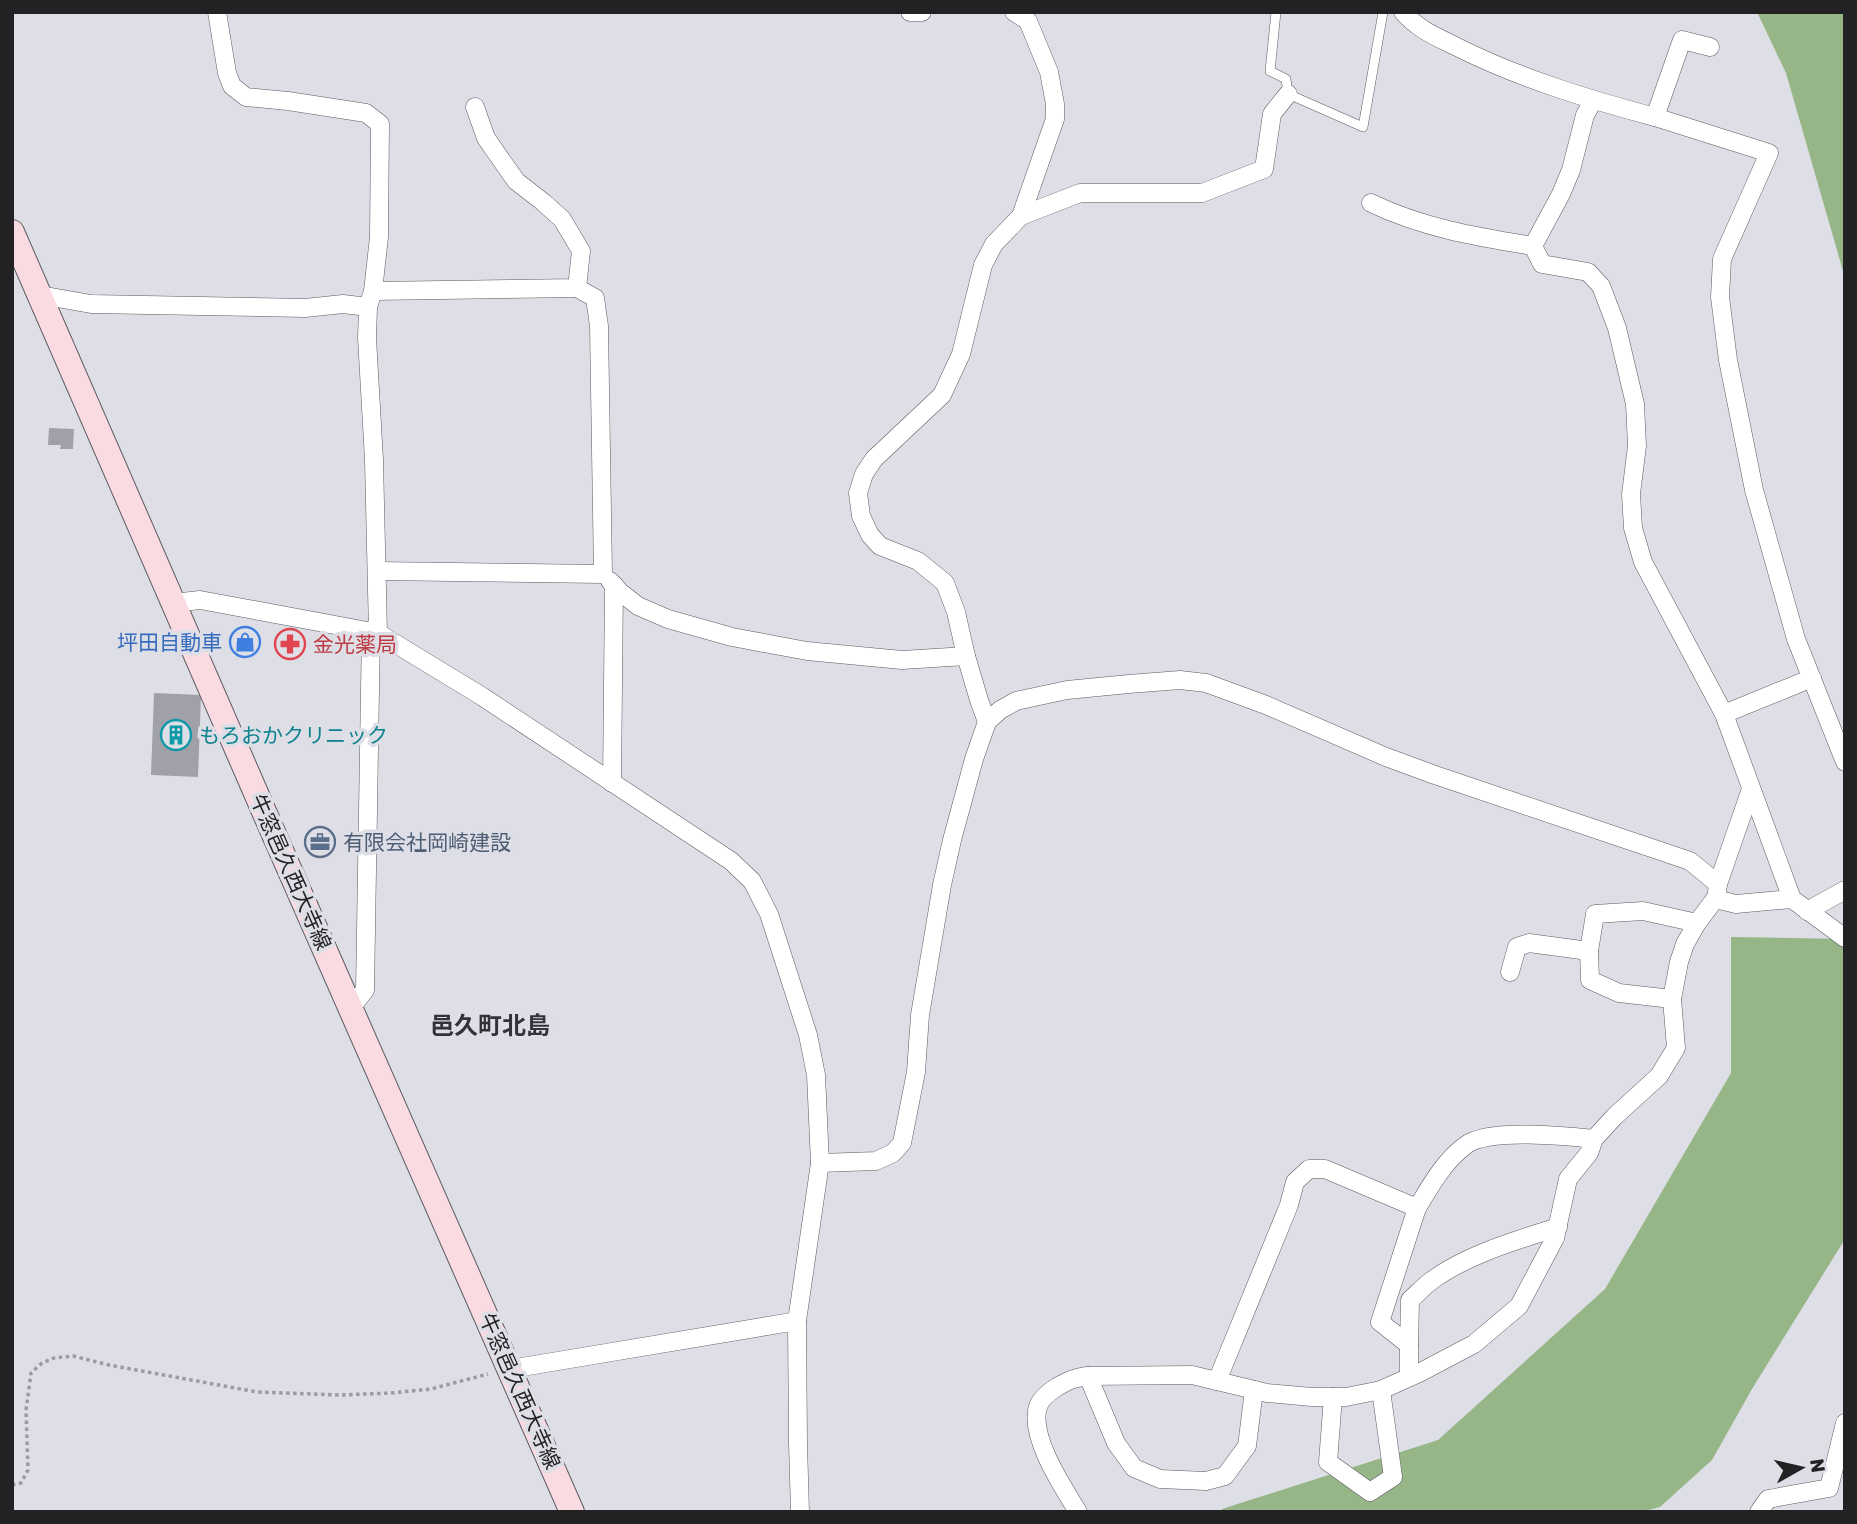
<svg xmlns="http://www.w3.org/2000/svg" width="1857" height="1524" font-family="Rubik,'Noto Sans JP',sans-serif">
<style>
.forest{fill:#97b688}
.building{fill:#a0a0a8}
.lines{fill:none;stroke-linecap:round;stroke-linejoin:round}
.service-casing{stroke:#5a5a61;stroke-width:10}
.minor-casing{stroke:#5a5a61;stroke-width:19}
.secondary-casing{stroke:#5a5a61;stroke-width:26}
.path{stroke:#9a9aa0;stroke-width:3.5;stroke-dasharray:3.5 3.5;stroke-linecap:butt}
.service{stroke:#fff;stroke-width:9}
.minor{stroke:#fff;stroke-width:18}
.secondary{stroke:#fadbe1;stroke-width:24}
.labels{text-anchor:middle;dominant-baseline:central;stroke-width:7;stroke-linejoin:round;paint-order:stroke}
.shop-label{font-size:21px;fill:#366cbe;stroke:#dedee6;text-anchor:end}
.health-label{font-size:21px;fill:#be3a42;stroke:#dedee6;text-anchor:start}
.culture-label{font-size:21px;fill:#0d838f;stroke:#dedee6;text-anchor:start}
.service-label{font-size:21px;fill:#4e5e75;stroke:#dedee6;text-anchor:start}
.street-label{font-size:21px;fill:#222225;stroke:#dedee6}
.quarter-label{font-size:24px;font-weight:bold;fill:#323238;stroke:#dedee6}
</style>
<rect width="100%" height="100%" fill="#dedee6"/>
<g class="forest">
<polygon points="1757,12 1845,12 1845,278 1786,73"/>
<polygon points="1731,937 1845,939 1845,1239 1752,1389 1712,1460 1660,1507 1640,1512 1221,1512 1222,1509 1438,1440 1605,1289 1731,1073"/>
</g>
<g class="building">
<polygon points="49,428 74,429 73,449 60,449 61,445 48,445"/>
<polygon points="154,693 201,695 198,777 151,775"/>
</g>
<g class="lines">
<g class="service-casing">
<polyline id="service" points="1276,12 1270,71 1286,79 1288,94 1363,127 1383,12"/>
</g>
<g class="minor-casing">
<g id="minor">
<polyline points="910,12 922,12"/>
<polyline points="1014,12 1028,21 1049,72 1055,104 1055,119 1021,216"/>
<path d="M1403,12C1419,30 1435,36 1457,47C1519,78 1587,99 1655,117L1682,40L1710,47"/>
<polyline points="1655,117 1769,153 1722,259 1720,297 1728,360 1754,490 1796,639 1845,762"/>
<path d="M1371,203C1423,228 1477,237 1533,246L1561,194L1571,170L1585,115L1593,101"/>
<polyline points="1533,246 1542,264 1588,272 1601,286 1617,328 1635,404 1637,446 1631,494 1633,528 1643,562 1724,714 1792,899 1845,938"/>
<polyline points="373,291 577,288 581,251 562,219 543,202 516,181 486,138 475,107"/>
<polyline points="40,295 91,304 305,308 343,304 368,307"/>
<polyline points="377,571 603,574 599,326 595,298 577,288"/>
<polyline points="610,581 614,585 612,783"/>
<polyline points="614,585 620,592 638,606 668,619 732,637 807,651 902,660 966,656"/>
<polyline points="173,603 200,600 378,633 374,460 367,338 368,307 373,291 379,237 380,124 366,113 288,101 246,97 232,86 227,73 217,12"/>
<polyline points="378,633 483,697 731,861 752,881 769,914 808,1035 816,1075 820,1163 797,1321 798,1443 800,1512"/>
<polyline points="1724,714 1812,678"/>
<polyline points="987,722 979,700 966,656 956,612 945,583 918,561 880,546 870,535 861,516 858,493 864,474 874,459 942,395 961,354 983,265 994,244 1021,216 1080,193 1202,193 1264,169 1272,114 1288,94"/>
<polyline points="1717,892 1718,884 1751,789"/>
<polyline points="1807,911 1845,890"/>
<polyline points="1510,972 1517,947 1529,943 1589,951"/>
<polyline points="1672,999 1619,993 1590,980 1589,951 1595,914 1643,911 1697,923"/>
<polyline points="351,1008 365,990 371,630"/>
<polyline points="820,1163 876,1161 893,1153 902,1143 916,1072 920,1015 942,885 952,840 974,759 987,722 1000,710 1016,701 1067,690 1129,684 1180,680 1206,683 1266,705 1386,757 1435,775 1690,861 1718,884"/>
<path d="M1417,1208C1431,1185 1444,1161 1466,1145C1488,1128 1567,1136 1594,1139"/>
<path d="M1409,1345L1410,1300C1417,1294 1423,1287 1431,1281C1468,1254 1515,1241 1558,1227"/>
<polyline points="510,1369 797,1321"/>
<polyline points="1088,1376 1116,1443 1134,1468 1160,1479 1206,1481 1225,1476 1247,1446 1254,1390"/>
<polyline points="1217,1381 1289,1205 1295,1182 1309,1169 1325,1169 1417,1208 1380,1322 1409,1345 1409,1377"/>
<polyline points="1333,1397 1328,1462 1370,1492 1393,1477 1381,1390"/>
<path d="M1078,1512C1063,1487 1032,1441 1037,1411C1038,1401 1049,1392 1057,1387C1069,1380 1074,1378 1088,1376L1192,1375L1267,1393L1312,1397H1346L1381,1390L1419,1373L1474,1344L1519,1306L1555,1238L1568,1179L1589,1153L1594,1139L1614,1117L1659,1076L1676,1048L1672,999L1679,962L1685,944L1697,923L1715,899L1736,904L1792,899"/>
<polyline points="1759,1512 1768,1499 1829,1488 1845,1423"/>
</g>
</g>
<g class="secondary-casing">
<polyline id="secondary" points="12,232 269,823 572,1512"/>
</g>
<polyline class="path" points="12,1485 21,1483 28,1470 26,1410 31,1373 42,1363 54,1358 73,1356 109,1365 257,1392 340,1395 391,1393 431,1389 488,1374"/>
<use href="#service" class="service"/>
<use href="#minor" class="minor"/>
<use href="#secondary" class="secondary"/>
</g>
<defs>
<g id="shop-ring" transform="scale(1.575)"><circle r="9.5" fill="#dedee6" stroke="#3f7fe0" stroke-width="1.5"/><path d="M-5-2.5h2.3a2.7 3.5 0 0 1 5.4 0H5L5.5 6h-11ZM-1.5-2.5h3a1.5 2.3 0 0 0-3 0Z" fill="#3f7fe0"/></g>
<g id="pharmacy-ring" transform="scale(1.575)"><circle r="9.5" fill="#dedee6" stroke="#e0444e" stroke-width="1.5"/><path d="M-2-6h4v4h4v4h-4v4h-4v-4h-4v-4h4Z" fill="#e0444e"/></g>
<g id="building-ring" transform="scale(1.575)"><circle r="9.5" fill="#dedee6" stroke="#0f9aa8" stroke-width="1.5"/><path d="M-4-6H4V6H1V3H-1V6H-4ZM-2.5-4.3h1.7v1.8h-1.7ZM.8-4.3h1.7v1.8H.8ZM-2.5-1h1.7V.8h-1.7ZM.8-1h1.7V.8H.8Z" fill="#0f9aa8"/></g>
<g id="office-ring" transform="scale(1.575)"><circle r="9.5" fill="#dedee6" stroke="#5c6f8a" stroke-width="1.5"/><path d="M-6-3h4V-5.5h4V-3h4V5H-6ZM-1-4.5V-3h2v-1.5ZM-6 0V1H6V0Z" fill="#5c6f8a"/></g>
</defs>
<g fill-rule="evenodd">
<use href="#shop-ring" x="245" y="642"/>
<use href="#pharmacy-ring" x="290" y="644"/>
<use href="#building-ring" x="176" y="735"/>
<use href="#office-ring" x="320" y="842"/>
</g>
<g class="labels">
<g class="shop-label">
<text x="222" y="642">坪田自動車</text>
</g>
<g class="health-label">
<text x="313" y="644">金光薬局</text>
</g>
<g class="culture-label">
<text x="199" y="735">もろおかクリニック</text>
</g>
<g class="service-label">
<text x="343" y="842">有限会社岡崎建設</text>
</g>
<g class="street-label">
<text transform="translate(291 872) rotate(66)">牛窓邑久西大寺線</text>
<text transform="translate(520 1391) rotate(66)">牛窓邑久西大寺線</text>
</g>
<g class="quarter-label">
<text x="490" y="1026">邑久町北島</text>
</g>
</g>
<rect width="1857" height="1524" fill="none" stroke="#222225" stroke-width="28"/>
<g transform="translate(1801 1468) rotate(82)" stroke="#dedee6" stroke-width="5" paint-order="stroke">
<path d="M0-5L12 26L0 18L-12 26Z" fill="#222225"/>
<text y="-10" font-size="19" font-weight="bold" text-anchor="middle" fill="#222225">N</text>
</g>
</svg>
